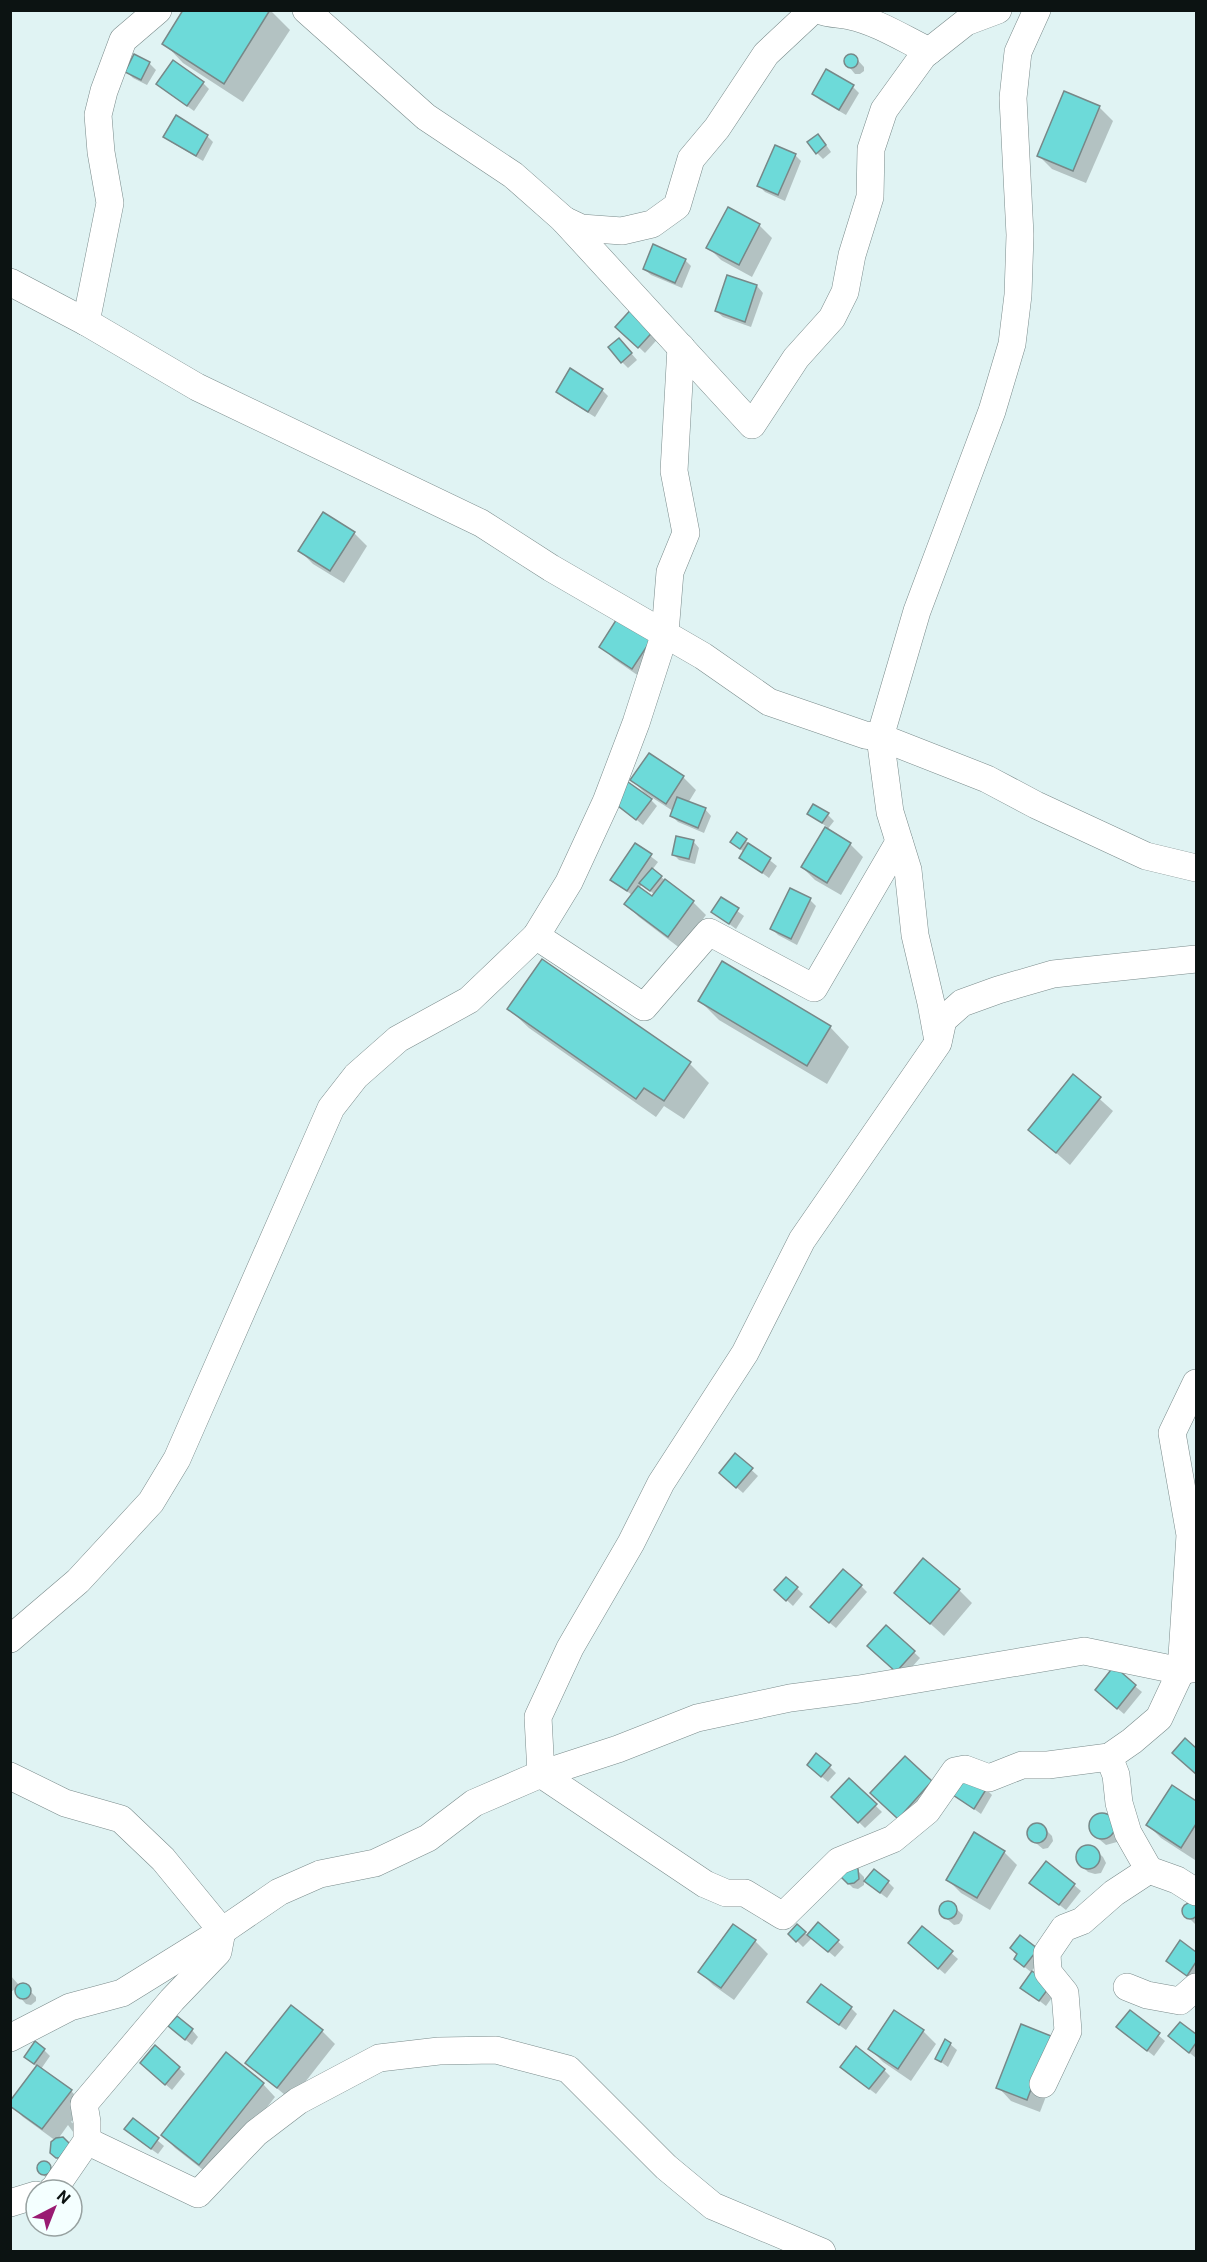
<svg xmlns="http://www.w3.org/2000/svg" width="1207" height="2262" font-family="Roboto,sans-serif">
<style>
.shadow{fill:#0003;fill-rule:evenodd}
.building{fill:#6ddad9;stroke:#788;stroke-width:1.5}
.lines{fill:none;stroke-linecap:round;stroke-linejoin:round}
.street-casing{stroke:#7a8b8b;stroke-width:28}
.street{stroke:#fff;stroke-width:27}
</style>
<rect width="100%" height="100%" fill="#e0f3f3"/>
<g class="shadow">
<polygon points="185,10 270,10 290,30 243,102 183,63 164,43"/>
<polygon points="850,55 854,56 864,67 864,71 860,74 855,74 845,62 846,58"/>
<polygon points="135,56 149,63 156,70 147,85 133,78 127,72"/>
<polygon points="203,83 209,89 194,111 165,90"/>
<polygon points="853,87 859,93 846,115 820,100 814,93"/>
<polygon points="1065,93 1100,108 1113,121 1086,183 1052,169 1039,156"/>
<polygon points="165,136 207,136 213,142 203,161 171,142"/>
<polygon points="824,142 831,152 823,159 817,153"/>
<polygon points="795,155 801,161 785,201 765,192 759,186"/>
<polygon points="759,225 772,238 752,277 721,260 708,247"/>
<polygon points="685,260 691,266 682,288 651,275 644,269"/>
<polygon points="728,277 757,286 763,293 751,327 723,317 716,311"/>
<polygon points="624,333 663,333 645,353"/>
<polygon points="625,346 637,360 628,368 622,362"/>
<polygon points="602,390 608,396 595,417 564,398 557,392"/>
<polygon points="323,514 354,533 367,546 344,583 313,564 300,551"/>
<polygon points="651,641 646,681 614,659 601,646"/>
<polygon points="683,777 696,790 688,803 705,809 711,816 704,833 678,822 672,816 673,811 645,793 632,780"/>
<polygon points="651,800 657,806 643,825 615,802"/>
<polygon points="809,814 828,815 834,821 827,830 850,844 863,857 841,895 815,880 802,867 827,827"/>
<polygon points="737,834 777,866 769,878 741,857 744,852 732,842"/>
<polygon points="693,841 699,848 695,864 679,860 673,854"/>
<path d="M636,845L658,862L652,870L693,902L706,915L681,949L639,917L626,904L632,895L612,880ZM642,884L655,895L653,898L639,889Z"/>
<polygon points="791,890 810,900 816,906 797,945 778,935 772,929"/>
<polygon points="721,899 744,916 736,929 713,912"/>
<polygon points="542,961 690,1064 709,1083 684,1119 664,1106 656,1117 529,1028 509,1009"/>
<polygon points="700,1001 830,1027 849,1047 827,1084 719,1020"/>
<polygon points="1074,1076 1113,1111 1070,1165 1030,1130"/>
<polygon points="735,1455 758,1476 743,1493 727,1479"/>
<polygon points="787,1579 803,1594 793,1606 776,1590"/>
<polygon points="861,1586 867,1592 836,1628 818,1613"/>
<polygon points="959,1590 972,1603 944,1636 896,1593"/>
<polygon points="887,1627 920,1658 903,1677 869,1646"/>
<polygon points="1114,1669 1142,1692 1124,1714 1103,1696"/>
<polygon points="830,1767 836,1773 828,1782 815,1771"/>
<polygon points="849,1780 882,1812 865,1828 833,1797"/>
<polygon points="931,1782 911,1830 885,1806"/>
<polygon points="1172,1787 1196,1803 1196,1857 1195,1860 1161,1838 1148,1825"/>
<polygon points="986,1789 992,1795 981,1814 952,1793"/>
<polygon points="1107,1816 1120,1828 1120,1836 1117,1842 1106,1845 1093,1834 1091,1823 1096,1817"/>
<polygon points="1041,1825 1052,1836 1053,1841 1048,1848 1043,1849 1031,1839 1030,1830 1033,1826"/>
<polygon points="1091,1846 1103,1857 1106,1863 1101,1873 1095,1874 1088,1872 1081,1865 1078,1855 1081,1849"/>
<polygon points="1004,1852 1017,1865 990,1910 961,1893 948,1880"/>
<polygon points="857,1870 864,1877 864,1885 858,1889 853,1888 842,1877"/>
<polygon points="888,1882 894,1888 887,1898 872,1887"/>
<polygon points="1031,1883 1074,1885 1081,1891 1066,1910"/>
<polygon points="950,1903 963,1915 962,1920 959,1924 954,1925 940,1913 943,1904"/>
<polygon points="1193,1904 1196,1907 1196,1925 1186,1915 1184,1911 1186,1906"/>
<polygon points="818,1924 844,1947 835,1957 812,1938 803,1947 790,1934 797,1926 808,1936"/>
<polygon points="923,1928 958,1959 945,1974 916,1949"/>
<polygon points="755,1941 768,1954 734,2000 713,1985 700,1972"/>
<polygon points="1180,1942 1196,1953 1196,1976 1194,1981 1168,1961"/>
<polygon points="1012,1948 1043,1956 1031,1972 1022,1965 1019,1955"/>
<polygon points="10,1975 18,1984 17,1988 21,1985 25,1986 36,1997 36,2001 31,2005 26,2004 17,1994 18,1988 10,1992"/>
<polygon points="1022,1987 1056,1992 1046,2006"/>
<polygon points="815,2008 851,2008 857,2014 846,2030"/>
<polygon points="1131,2012 1165,2041 1154,2056 1125,2033"/>
<polygon points="1180,2024 1196,2036 1196,2058 1176,2042"/>
<polygon points="192,2030 198,2037 192,2045 176,2032"/>
<polygon points="322,2031 335,2044 291,2100 247,2063"/>
<polygon points="923,2031 936,2044 911,2081 883,2062 870,2049"/>
<polygon points="950,2044 957,2050 948,2067 937,2059"/>
<polygon points="44,2050 50,2056 41,2069 71,2091 84,2104 71,2122 80,2128 76,2136 68,2125 58,2139 60,2161 54,2155 56,2141 23,2117 10,2104 37,2067 25,2057"/>
<polygon points="1064,2050 1040,2112 1011,2101 998,2087"/>
<polygon points="179,2068 185,2074 172,2090 148,2069"/>
<polygon points="884,2070 890,2076 876,2094 848,2073"/>
<polygon points="263,2084 275,2097 212,2177 175,2148 163,2135"/>
<polygon points="133,2120 164,2146 158,2154 132,2135"/>
<polygon points="42,2162 47,2163 53,2169 48,2180 38,2169 38,2164"/>
</g>
<g class="building">
<polygon points="183,10 270,10 224,84 162,44"/>
<circle cx="851" cy="61" r="7"/>
<polygon points="134,54 150,62 141,80 125,72"/>
<polygon points="173,60 204,82 187,106 156,84"/>
<polygon points="826,69 854,85 839,110 812,94"/>
<polygon points="1064,91 1100,106 1073,171 1037,156"/>
<polygon points="176,115 208,135 196,156 163,137"/>
<polygon points="818,134 826,145 816,154 807,142"/>
<polygon points="775,145 796,154 778,195 757,186"/>
<polygon points="728,207 760,224 739,265 706,248"/>
<polygon points="653,244 686,259 675,283 643,269"/>
<polygon points="727,275 757,285 745,322 715,311"/>
<polygon points="635,305 658,326 638,348 615,327"/>
<polygon points="619,338 632,353 621,363 608,347"/>
<polygon points="570,368 603,389 588,412 556,392"/>
<polygon points="323,512 355,532 330,571 298,551"/>
<polygon points="618,617 651,640 632,669 599,647"/>
<polygon points="649,753 684,776 666,804 630,780"/>
<polygon points="628,782 652,799 636,820 613,802"/>
<polygon points="677,797 706,808 698,828 670,816"/>
<polygon points="813,804 829,813 822,823 807,814"/>
<polygon points="825,827 851,843 827,883 801,867"/>
<polygon points="737,832 747,839 740,849 730,842"/>
<polygon points="676,836 694,840 689,859 672,855"/>
<polygon points="635,843 652,854 627,891 610,880"/>
<polygon points="748,843 771,858 762,873 739,858"/>
<polygon points="652,868 662,876 650,891 639,883"/>
<polygon points="665,879 694,901 668,937 624,904 638,886 652,896"/>
<polygon points="790,888 811,898 791,939 770,929"/>
<polygon points="721,897 739,908 729,924 711,912"/>
<polygon points="542,959 691,1062 664,1101 644,1088 636,1099 507,1009"/>
<polygon points="722,961 831,1026 807,1066 698,1001"/>
<polygon points="1073,1074 1101,1097 1056,1153 1028,1130"/>
<polygon points="735,1453 753,1468 736,1488 719,1473"/>
<polygon points="923,1558 960,1589 930,1624 894,1593"/>
<polygon points="843,1569 862,1585 829,1623 810,1607"/>
<polygon points="786,1577 798,1587 786,1601 774,1590"/>
<polygon points="886,1625 915,1651 896,1672 867,1646"/>
<polygon points="1114,1666 1136,1685 1117,1709 1095,1690"/>
<polygon points="1185,1738 1196,1748 1196,1774 1172,1753"/>
<polygon points="816,1753 831,1765 821,1777 807,1765"/>
<polygon points="905,1756 932,1781 898,1819 870,1793"/>
<polygon points="963,1772 987,1788 974,1809 950,1793"/>
<polygon points="849,1778 877,1804 858,1823 831,1797"/>
<polygon points="1172,1785 1196,1801 1196,1824 1181,1848 1146,1825"/>
<circle cx="1102" cy="1826" r="13"/>
<circle cx="1037" cy="1833" r="10"/>
<polygon points="974,1832 1005,1851 977,1898 946,1880"/>
<circle cx="1088" cy="1857" r="12"/>
<polygon points="1046,1861 1075,1884 1059,1905 1029,1883"/>
<polygon points="853,1865 858,1869 859,1879 854,1883 848,1884 841,1877"/>
<polygon points="874,1869 889,1881 880,1893 864,1881"/>
<circle cx="948" cy="1910" r="9"/>
<circle cx="1190" cy="1911" r="8"/>
<polygon points="818,1922 839,1940 828,1952 807,1935"/>
<polygon points="733,1924 756,1940 721,1988 698,1972"/>
<polygon points="797,1924 806,1932 796,1942 788,1934"/>
<polygon points="922,1926 953,1951 938,1969 908,1943"/>
<polygon points="1020,1935 1038,1949 1024,1967 1014,1959 1017,1954 1010,1948"/>
<polygon points="1180,1940 1196,1952 1196,1962 1187,1976 1166,1961"/>
<polygon points="1032,1971 1051,1985 1039,2001 1020,1988"/>
<circle cx="23" cy="1991" r="8"/>
<polygon points="821,1984 852,2007 839,2025 807,2002"/>
<polygon points="291,2005 323,2030 277,2088 245,2063"/>
<polygon points="894,2010 924,2030 898,2069 868,2049"/>
<polygon points="1130,2010 1160,2033 1147,2051 1116,2027"/>
<polygon points="177,2016 193,2029 185,2040 168,2026"/>
<polygon points="1180,2022 1196,2034 1196,2043 1189,2053 1168,2036"/>
<polygon points="1021,2024 1051,2036 1027,2100 996,2088"/>
<polygon points="945,2039 951,2043 941,2062 935,2059"/>
<polygon points="35,2041 45,2049 34,2064 24,2057"/>
<polygon points="155,2045 180,2067 165,2085 140,2063"/>
<polygon points="856,2046 885,2069 869,2089 840,2067"/>
<polygon points="226,2052 264,2083 199,2165 161,2135"/>
<polygon points="37,2065 72,2090 42,2129 10,2106 10,2101"/>
<polygon points="133,2118 159,2138 151,2149 124,2129"/>
<polygon points="63,2137 70,2144 59,2158 56,2158 50,2153 51,2142 56,2138"/>
<circle cx="44" cy="2168" r="7"/>
</g>
<g class="lines">
<g class="street-casing">
<g id="street">
<polyline points="306,10 426,117 513,175 563,219 752,425 796,358 832,318 845,292 852,255 870,197 871,149 884,110 923,56 966,22 998,10"/>
<path d="M818,10C829,14 839,14 850,16C878,22 904,39 929,51"/>
<polyline points="564,220 581,228 622,231 652,224 677,206 691,159 717,128 766,54 813,10"/>
<polyline points="10,282 86,322 197,387 481,523 551,568 703,656 769,702 865,735 880,737 987,779 1036,805 1146,856 1196,868"/>
<polyline points="86,322 110,203 101,152 98,115 104,91 123,40 158,10"/>
<polyline points="536,936 644,1007 709,932 814,988 899,842"/>
<polyline points="1196,959 1053,974 998,990 962,1003 943,1020 938,1043 802,1240 745,1353 661,1483 631,1543 570,1648 538,1717 541,1774 705,1884 726,1893 745,1893 783,1916 839,1861 893,1839 927,1811 955,1771 965,1769 989,1778 1022,1765 1048,1765 1109,1757 1132,1741 1159,1718 1181,1671 1190,1535 1172,1433 1196,1383"/>
<polyline points="938,1041 931,1003 915,935 908,870 890,812 880,737 917,611 992,411 1012,344 1018,295 1020,235 1013,98 1018,52 1037,10"/>
<polyline points="10,1639 78,1581 151,1502 177,1459 331,1108 356,1076 398,1039 469,1000 536,936 569,882 606,802 636,723 665,633 670,572 686,533 674,471 681,347"/>
<polyline points="1109,1757 1116,1775 1119,1803 1128,1833 1149,1870 1177,1880 1196,1892"/>
<polyline points="10,1776 65,1803 121,1819 163,1859 222,1931 218,1952 172,2000 84,2104 87,2122 87,2141 54,2189 52,2190"/>
<polyline points="1127,1987 1147,1995 1180,2001 1196,1987"/>
<polyline points="10,2038 70,2007 122,1993 222,1931 279,1892 320,1874 375,1863 428,1838 474,1803 541,1774 618,1749 697,1718 790,1698 859,1689 1084,1651 1181,1671 1196,1668"/>
<polyline points="1043,2084 1068,2031 1065,1993 1048,1972 1047,1953 1064,1928 1082,1921 1114,1893 1149,1870"/>
<polyline points="87,2141 198,2194 256,2133 298,2101 379,2058 439,2051 496,2050 568,2069 666,2167 713,2206 822,2252"/>
<polyline points="10,2203 36,2195"/>
</g>
</g>
<use href="#street" class="street"/>
</g>
<rect width="1207" height="2262" fill="none" stroke="#0c1312" stroke-width="24"/>
<g transform="translate(54 2208) rotate(42)"><circle r="28" fill="#f4ffff" stroke="#97a1a0" stroke-width="1.5"/>
<path d="M0-4.5L10 22L0 15L-10 22Z" fill="#991b72"/>
<text y="-9" font-size="16" font-weight="bold" text-anchor="middle" fill="#0c1312">N</text>
</g>
</svg>
